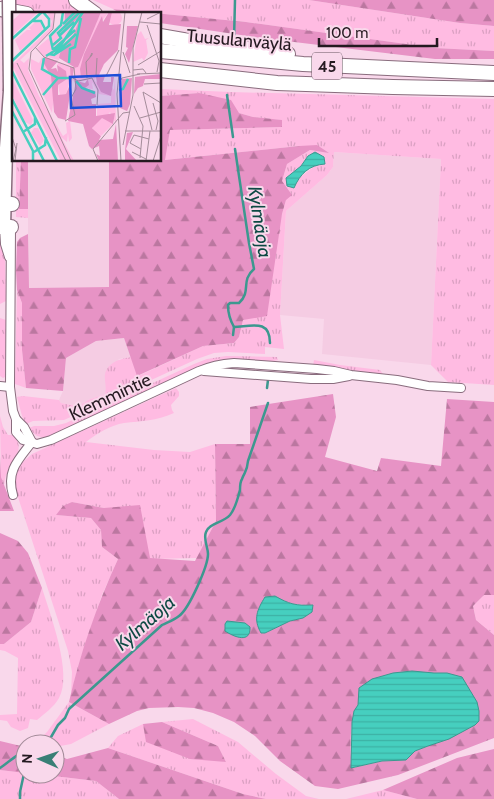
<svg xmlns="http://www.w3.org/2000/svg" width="494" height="799" font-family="Cabin,sans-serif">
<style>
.built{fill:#f5cce3}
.grass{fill:url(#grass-tufts);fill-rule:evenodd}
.forest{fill:url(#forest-firs);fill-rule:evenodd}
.water{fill:url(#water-rules);stroke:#3c988f}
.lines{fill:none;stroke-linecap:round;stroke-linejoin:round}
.stream{stroke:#3c988f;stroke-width:2.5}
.minor-casing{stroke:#896c7d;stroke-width:10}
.primary-casing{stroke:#896c7d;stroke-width:15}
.motorway-casing{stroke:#896c7d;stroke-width:16}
.minor{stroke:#fff;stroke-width:8}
.primary{stroke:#fff;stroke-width:12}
.motorway{stroke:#fff;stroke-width:14}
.primary-bridge-casing{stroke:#896c7d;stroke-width:15;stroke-linecap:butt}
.primary-bridge{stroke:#fff;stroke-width:12}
.labels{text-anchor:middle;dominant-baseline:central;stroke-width:4;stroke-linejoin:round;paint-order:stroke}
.shield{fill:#f9d8eb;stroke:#64525d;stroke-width:1}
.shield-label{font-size:16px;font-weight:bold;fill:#241920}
.street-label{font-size:18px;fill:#241920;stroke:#f9d8eb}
.water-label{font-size:19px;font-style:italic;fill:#0d4943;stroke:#f9d8eb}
.inset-river{fill:none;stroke:#46cfbf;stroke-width:2.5}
.inset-road{fill:none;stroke:#a48c9a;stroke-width:1}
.view{fill:#1d4ed8;fill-opacity:0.15;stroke:#1d4ed8;stroke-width:2.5}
.inset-edge{fill:none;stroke:#241920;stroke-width:2.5}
</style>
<defs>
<pattern id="grass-tufts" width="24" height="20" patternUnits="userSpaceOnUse" patternTransform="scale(1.25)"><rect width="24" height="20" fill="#ffbbe2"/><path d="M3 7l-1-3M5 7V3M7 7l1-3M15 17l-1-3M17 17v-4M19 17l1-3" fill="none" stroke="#daa0c2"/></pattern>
<pattern id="forest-firs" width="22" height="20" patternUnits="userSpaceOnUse" patternTransform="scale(1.25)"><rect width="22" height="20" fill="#e793c5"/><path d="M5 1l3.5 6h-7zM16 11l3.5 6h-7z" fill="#bb77a0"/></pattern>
<pattern id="water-rules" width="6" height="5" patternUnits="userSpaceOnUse" patternTransform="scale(1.25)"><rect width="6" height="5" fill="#46cfbf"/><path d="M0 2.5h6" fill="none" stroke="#3db1a4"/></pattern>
</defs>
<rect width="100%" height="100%" fill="#f9d8eb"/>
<g class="built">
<polygon points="334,152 441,159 431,365 322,354 324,319 280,315 286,211 327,175 333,167"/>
<polygon points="28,160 109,160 110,287 28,288"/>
<polygon points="124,338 131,357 119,359 105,375 107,388 105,394 88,400 81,405 71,405 61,403 59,400 63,391 66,358 96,341"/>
</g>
<g class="grass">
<polygon points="15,0 70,0 86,14 51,14 16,8"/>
<polygon points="93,0 309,0 460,23 494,26 494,51 435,48 246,22 113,9"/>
<path d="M160,89L231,92L494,99V385L448,382L431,365L441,159L334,152L333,167L327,175L286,211L280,315L284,349L265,347V354L228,352L214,353L197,359L64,420L33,421L26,424L22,416L17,397L23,396L59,400L61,403L71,405H81L88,400L105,394C107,387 104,380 105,374C108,362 120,359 131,357L138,376L203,346L234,343L239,337L243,320L282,214L286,200L282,181L287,164L310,150L327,152L299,146L164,160L170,130L282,127L281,120L253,117L239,113L199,93L160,96ZM308,156L316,165L299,178H286L301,166Z"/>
<polygon points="16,160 21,160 19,209 28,209 28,218 16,217"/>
<polygon points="0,241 5,261 6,301 0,304"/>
<polygon points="17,290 22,303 22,350 26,388 15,384"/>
<polygon points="0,318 6,320 5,377 3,378 0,376"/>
<path d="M226,356L277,357L278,360C262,364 245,359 229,359C221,359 213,361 205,364L47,437C37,438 35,435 29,428L34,426H54L66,423L194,364L207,359Z"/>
<polygon points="314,360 340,365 380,370 383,374 313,366"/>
<path d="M176,388L179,392V396L171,405L172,410L174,413C155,421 143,421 124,423C111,425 96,434 86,442L154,450L190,452L215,444L216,521L197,558L150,559L115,508H104L72,502L56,515L91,518L101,530L102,547L118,559L102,595L79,663L71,694L72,672L68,651L15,488C13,470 19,465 32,454Z"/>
<path d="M0,416L3,427L8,435H14C26,450 12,460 7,473C5,477 5,481 4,485L1,477Z"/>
<path d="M42,588C50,614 73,674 59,698C54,707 44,714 37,720L30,719L28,728L20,731L11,727L7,721L0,720V715L17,714L18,658L5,651L0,650V644H4L31,622Z"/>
<polygon points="484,595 494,595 494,635 476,620 473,606"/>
<polygon points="69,702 109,724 71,744 55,747 55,744 41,744 39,740 47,732"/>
<polygon points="193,719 238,742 276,774 306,796 319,799 266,799 243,794 108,748 118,736 143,724 147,742 226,762 218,746 162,722"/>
<polygon points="0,770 25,773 25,774 37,774 96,781 119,799 0,799"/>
<polygon points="383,790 417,799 346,799"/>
</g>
<g class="forest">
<polygon points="309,0 494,0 494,26 460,23"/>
<polygon points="113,9 246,22 435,48 494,51 494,59 435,59 261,38 160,23 160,14 121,14"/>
<polygon points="199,93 231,100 239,113 253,117 282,120 282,127 170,130 165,160 299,146 317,145 329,153 310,150 287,164 282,181 292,195 286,200 282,214 267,316 243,320 239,337 234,343 203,346 137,376 124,338 96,341 66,358 63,391 26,388 22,350 22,303 17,290 16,270 17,242 20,238 28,234 29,288 109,287 109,160 160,160 160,96"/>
<polygon points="21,160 28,160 28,209 19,209"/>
<path d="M333,394L336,417L325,457L377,471L381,458L441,466L447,399L494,402V595H484L473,606L476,620L494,635V738L398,775L338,789L315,786L280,761L255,736L234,722L213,713L194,708L178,707L149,708L137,711L109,724L69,702C80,653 97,605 118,559L102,547L101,530L91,518L56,515L63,506L72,502L104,508L140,505L150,558L195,561L216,521L215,444H250V407ZM275,596C290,605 295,605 313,605L303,618L290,621L265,633ZM434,673H447L428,746L415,751L406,760L382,761L352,768C350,751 349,720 358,705Z"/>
<polygon points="0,456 1,477 14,511 0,511"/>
<polygon points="0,533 18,541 28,553 42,588 31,622 4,644 0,644"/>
<polygon points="162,722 218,746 226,762 190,759 146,742 143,724"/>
<polygon points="0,741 25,747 25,773 0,770"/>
<polygon points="108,748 243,794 266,799 119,799 96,781 37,774 55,774 55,755 67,759"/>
<polygon points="494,749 494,799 417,799 383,790 457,758"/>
</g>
<g class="water">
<path d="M315,152L324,157L325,164C309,165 300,174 294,188L287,186L286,178L301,166L308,156Z"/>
<path d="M275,596C289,604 296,606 313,605L312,612L303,618L290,621L265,633H261C253,619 257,610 265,597Z"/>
<path d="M227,621L245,623L250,627C251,644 234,637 225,631V624Z"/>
<polygon points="412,671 434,673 447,673 462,677 477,702 479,711 479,721 475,725 449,739 428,746 415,751 406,760 382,761 351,768 352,722 354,711 358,705 359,688 372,679 393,673"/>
</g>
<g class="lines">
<g class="stream">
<polyline points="234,40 235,0"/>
<polyline points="227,95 233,137"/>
<path d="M235,149L249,243L254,269C240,281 252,291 239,303H230L228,305C228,313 230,320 234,327C252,326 270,319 270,343"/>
<polyline points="233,335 234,327"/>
<polyline points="267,388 268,380"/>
<polyline points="42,743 50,739"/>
<path d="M47,744L58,725L65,718L69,709L162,625C168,622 174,620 179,616C189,609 208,566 208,554C208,547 203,539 206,532C209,523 223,523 230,515C235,509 238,498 240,490C240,487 240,482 242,479C245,471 247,472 248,461L268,403"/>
<path d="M0,768C9,762 16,755 25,751"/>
<polyline points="20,799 20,792 25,769"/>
</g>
<g class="minor-casing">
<g id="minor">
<polyline points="4,227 5,244 9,257"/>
<path d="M11,227L10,387L13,411L16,419V432L23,440L37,444L51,440L199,371C211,366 221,364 234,363L317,369L334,371L351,375L397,380L428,386L461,388"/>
<polyline points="204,371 311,379 333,379 349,376"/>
<polyline points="0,386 10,387"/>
<polyline points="16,419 24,427 32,442"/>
<path d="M13,495C6,471 18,460 32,442"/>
</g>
</g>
<g class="primary-casing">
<polyline id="primary" points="4,227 6,148 10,91"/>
</g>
<g class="motorway-casing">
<g id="motorway">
<polyline points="76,0 95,14"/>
<polyline points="0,9 27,14"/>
<polyline points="160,36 206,44 288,54"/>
<polyline points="160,51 303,64 494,73"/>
<polyline points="160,70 277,83 393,87 494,89"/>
<polyline points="0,204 12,204"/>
<polyline points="0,227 11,227"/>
</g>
</g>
<use href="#minor" class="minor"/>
<use href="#primary" class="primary"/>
<use href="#motorway" class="motorway"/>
<g class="primary-bridge-casing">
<polyline id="primary-bridge" points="9,0 10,91"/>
</g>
<use href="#primary-bridge" class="primary-bridge"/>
</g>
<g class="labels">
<rect class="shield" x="312" y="52.5" width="30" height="27" rx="4"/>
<g class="shield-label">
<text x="327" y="66">45</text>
</g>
<g class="street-label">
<text transform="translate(239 40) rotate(5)">Tuusulanväylä</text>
<text transform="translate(110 397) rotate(-25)">Klemmintie</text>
</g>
<g class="water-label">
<text transform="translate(260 222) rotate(81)">Kylmäoja</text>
<text transform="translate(145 623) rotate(-41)">Kylmäoja</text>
</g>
</g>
<g transform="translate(12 12)">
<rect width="149" height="149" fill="#f9d8eb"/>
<path d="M96 6a7 7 0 1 1 14 0a7 7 0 1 1-14 0ZM10,0H26L0,24V9ZM39,0H43L40,19L8,48L12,51L17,46L16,58L27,84L51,124L55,121L54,111L58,109L60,126L57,130L56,121L55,130L49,125L62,149H49L0,53L38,16L40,9L35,3ZM89,0H97L85,15L72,42L69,66L93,63L84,65L83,69L100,82L99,74L102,78L103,64L104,112L98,100L95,104H85V92L99,91V84L87,82L80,70L81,77L73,76L77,68L63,71L61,68L62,56L66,55L67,46ZM23,10L29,11L31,18L8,39L3,28L15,18H19L17,16ZM38,25L40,36L36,42L47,43V48L31,44L25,36ZM30,45L39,64L42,83L40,101L19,57V47L27,51ZM47,50L57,53L60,62L54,82L48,83L46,73L55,67L45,53ZM0,66L21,108L19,113L13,110L0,83ZM22,116H26L32,128L28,134L19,121Z" fill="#ffbbe2"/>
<path d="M89,0L66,55L62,56L54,108L46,106L42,100L39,64L30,48L32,45L46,49L39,57L44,56L46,60L45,53L54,59L55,67L46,73V83L54,82L59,70L58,55H62L47,46L48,38L65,12L47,27L53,1ZM97,0H100L97,13L109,12L106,38L92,52L87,63L69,66L68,57L72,42L90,4L91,10ZM115,14H126L117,51L113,42L116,36L114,35ZM149,62V67H133L131,74L126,76L122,82L123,65ZM93,64L91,70H99V65H102L99,84L89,80L85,72L84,65ZM120,66L118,92L115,99L108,96L110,67ZM76,67L77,73L73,76L83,79L84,85L79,87L80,92H84V104L103,101L101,112L80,116L89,124L87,128L101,127L104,112L106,149H87L84,142L88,144L87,134L80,137L77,134L71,112L56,109L64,69L73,71ZM121,120L114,137L125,149H113V138L115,121Z" fill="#e793c5"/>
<path d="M53,1V16L47,26L64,8L66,11L60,27L54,30L47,43L38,44V23L49,13Z" fill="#ffbbe2"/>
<path d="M90,106L101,112L89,124L80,116Z" fill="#ffbbe2"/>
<path d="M129,19L133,27L137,26L134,28L136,41L132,49L130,46L121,50L125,23Z" fill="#ffbbe2"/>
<path class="inset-river" d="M20,9H29L33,17M51,12L63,0M48,23L62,10M0,27L30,0M41,33L49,26L46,21L68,0M42,37L63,18M41,38L38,24L49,13L51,0M37,42L42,43L64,22M42,43L59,32M34,44L47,36L71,0M32,46L30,57L46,66M0,49L37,14V7L31,0M57,51L58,37L63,35L69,6M0,59L45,149M64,69L70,76L83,81M107,78L111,77L116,67M31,83L46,66H60M0,87L32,149M0,99L21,139V149M11,120L23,112V105M22,140L33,133L34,125"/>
<path class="inset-road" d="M43,0L41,17L19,40L17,57L59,149M135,7L149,0M128,10L149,12M135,13L147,49L145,60M23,35L32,45L62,56L64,77L59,86L63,103L53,109M111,40L118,61M5,51L54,149M126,53L149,39M121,58L131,57L134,61M125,62L149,61M84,64L85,46M94,64L107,38M61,66L66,69L80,66M75,66L74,50L80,43V41L78,45M80,66L86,78L85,93M107,71L110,66L128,62M132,72L149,71M131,80L140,118M131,80L149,91M141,91L146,109L144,118M122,94L131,114L128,146M128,106L149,100M113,119H149M0,125L4,137L1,149M111,133L121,83V36L130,0M129,137L118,131L122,123L137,127M120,140L134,147M3,149L5,131M86,149L81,137L111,101L118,100M109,149L105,82L113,0M134,149L138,119M141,149L149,124"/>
<path class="view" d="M108,63L109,94L59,96L58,65Z"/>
<rect width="149" height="149" class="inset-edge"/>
</g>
<g transform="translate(40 759) rotate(272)"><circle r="24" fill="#f9d8eb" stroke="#a48c9a"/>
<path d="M0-4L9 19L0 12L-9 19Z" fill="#397f76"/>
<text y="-8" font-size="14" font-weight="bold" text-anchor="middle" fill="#241920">N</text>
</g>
<path d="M319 38v8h118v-8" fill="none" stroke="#241920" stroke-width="2.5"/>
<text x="326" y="38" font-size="15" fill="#241920" stroke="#f9d8eb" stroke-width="4" paint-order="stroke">100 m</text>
</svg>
